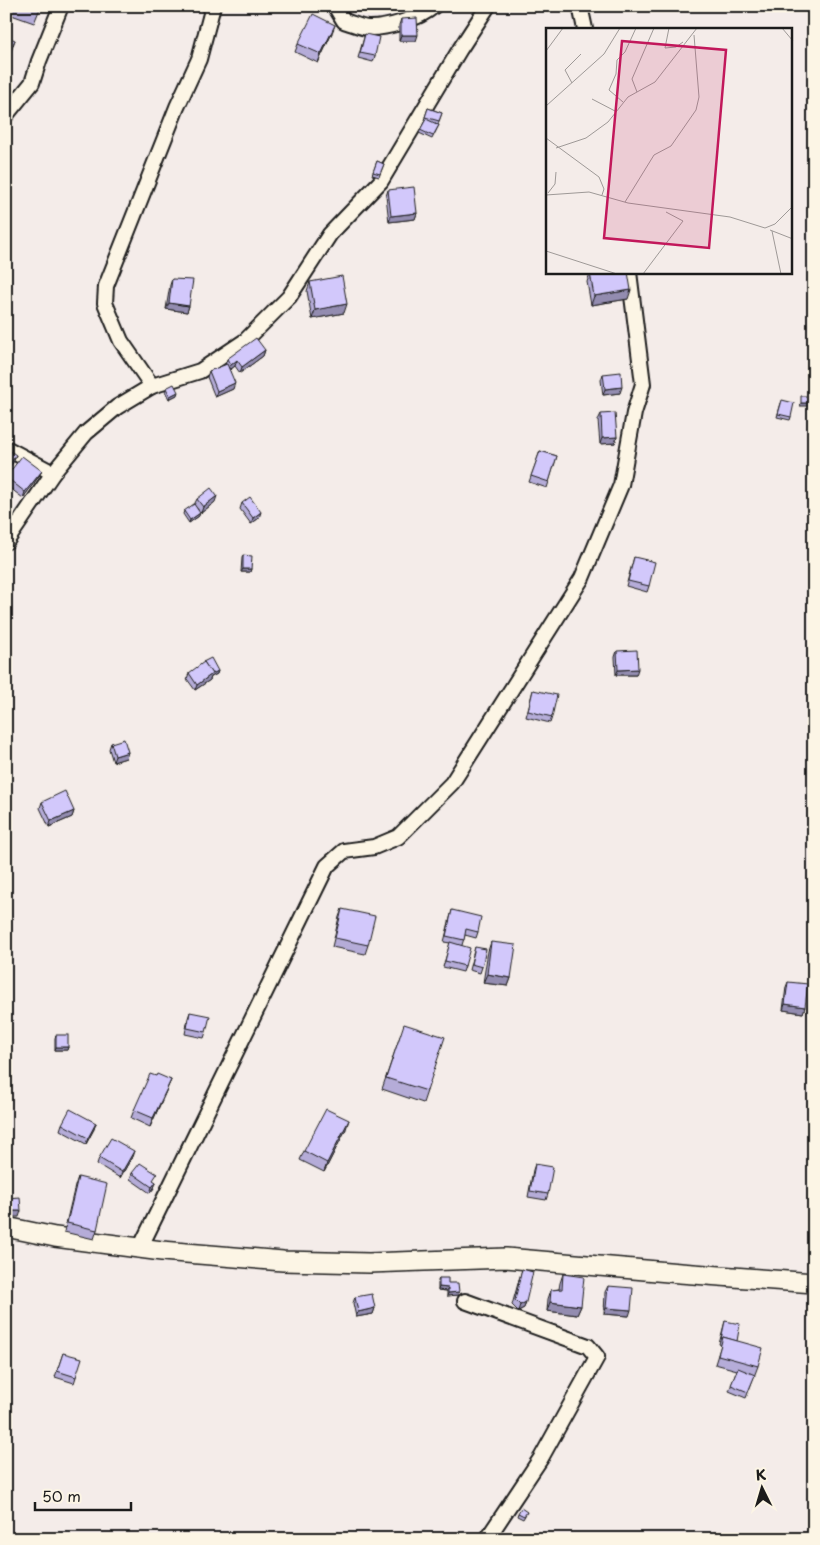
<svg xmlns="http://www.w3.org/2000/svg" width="820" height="1545" font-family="'Playpen Sans',sans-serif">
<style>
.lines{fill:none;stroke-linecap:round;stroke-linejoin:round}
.street-casing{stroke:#1c1c1c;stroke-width:18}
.secondary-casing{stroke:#1c1c1c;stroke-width:22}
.street{stroke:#fcf5e5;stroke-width:14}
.secondary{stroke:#fcf5e5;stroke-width:19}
.wall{fill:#b5acd8;stroke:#1c1c1c}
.shaded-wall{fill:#938cb0;stroke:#1c1c1c}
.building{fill:#d2c8fb;stroke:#1c1c1c}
.inset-road{fill:none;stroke:#9e9997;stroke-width:1}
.view{fill:#c2185b;fill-opacity:0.15;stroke:#c2185b;stroke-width:2.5}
.inset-edge{fill:none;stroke:#1c1c1c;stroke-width:2.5}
</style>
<rect width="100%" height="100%" fill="#f4ece9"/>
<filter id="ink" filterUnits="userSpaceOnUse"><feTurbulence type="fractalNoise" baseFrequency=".02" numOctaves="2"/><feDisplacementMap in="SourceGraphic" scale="10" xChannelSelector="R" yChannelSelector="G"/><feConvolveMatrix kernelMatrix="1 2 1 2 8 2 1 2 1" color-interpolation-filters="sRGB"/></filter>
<g filter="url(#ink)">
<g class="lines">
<g class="street-casing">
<g id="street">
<path d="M335,6L344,21C351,23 360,27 367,28C386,29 419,19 434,6"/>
<polyline points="580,6 585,29"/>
<polyline points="6,115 32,83 39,61 61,6"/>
<polyline points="152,386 121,341 105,303 106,286 177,107 199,59 213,6"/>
<polyline points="6,448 53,473"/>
<polyline points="6,542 53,473 86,433 117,407 152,386 200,371 245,341 289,297 330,234 381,181 460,49 488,6"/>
<polyline points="140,1248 327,866 344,851 374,847 398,837 452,783 582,578 621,485 634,413 643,384 629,272"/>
<polyline points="465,1301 588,1346 597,1357 541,1458 487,1539"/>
</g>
</g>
<g class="secondary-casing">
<polyline id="secondary" points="6,1227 55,1237 162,1251 283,1261 369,1263 506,1258 680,1273 814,1283"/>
</g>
<use href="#street" class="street"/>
<use href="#secondary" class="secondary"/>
</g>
<g class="wall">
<polygon points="6,6 41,6 34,23 6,13"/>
<polygon points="401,19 416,41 399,41 399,25"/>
<polygon points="332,33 318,63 295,52 298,44"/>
<polygon points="365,34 375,56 373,62 358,58"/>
<polygon points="428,108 442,113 438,124 435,123 439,125 432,139 419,133 425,120 424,120"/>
<polygon points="377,161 384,164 379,177 372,175"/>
<polygon points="388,190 417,213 415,219 389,222 386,196"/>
<polygon points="590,273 628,299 591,305 587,282"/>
<polygon points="172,279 189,306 187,312 166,309 170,285"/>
<polygon points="310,282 344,313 312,319 307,291"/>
<polygon points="265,350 263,356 240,373 235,366 230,370 233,389 215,397 207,377 209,371 225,365 227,359"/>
<polygon points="603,374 620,393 603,395 601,380"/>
<polygon points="166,388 177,395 169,399 165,391"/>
<polygon points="781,403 791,417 790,420 777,417"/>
<polygon points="601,414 617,437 615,443 600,444 598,420"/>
<polygon points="540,451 557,456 547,488 529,482"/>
<polygon points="42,471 39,476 23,498 6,485 6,477"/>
<polygon points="197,499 215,502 201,513 194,505"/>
<polygon points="242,503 259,518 251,524 240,509"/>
<polygon points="184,511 199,516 189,523 183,514"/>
<polygon points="243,555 251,569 250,572 241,572 242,558"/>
<polygon points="634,557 649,586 647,592 626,586"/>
<polygon points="617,651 636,675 616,675 615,657"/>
<polygon points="218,671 217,674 211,677 210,680 195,690 187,679 189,673"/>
<polygon points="533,690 552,717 550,723 526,717"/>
<polygon points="111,743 128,752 126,758 113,762 109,749"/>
<polygon points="42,802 74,811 72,817 49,827 40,808"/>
<polygon points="342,909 368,945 365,954 332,947 339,917"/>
<polygon points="452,910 478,932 476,938 465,935 462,945 465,966 463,972 443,967 450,943 444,942"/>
<polygon points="491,942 511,978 508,986 483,983 488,951"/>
<polygon points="475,947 482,967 480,973 469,970"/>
<polygon points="788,982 805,1007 803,1013 783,1010 786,987"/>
<polygon points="190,1012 206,1032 204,1038 185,1034 188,1018"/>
<polygon points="56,1035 68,1047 67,1050 55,1050 55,1038"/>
<polygon points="400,1036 427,1091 423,1103 382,1089"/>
<polygon points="156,1076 171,1080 150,1127 131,1118 134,1110"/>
<polygon points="96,1123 94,1129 86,1144 60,1130 62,1124"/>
<polygon points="346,1129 324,1172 300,1160 304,1151"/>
<polygon points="132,1157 120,1178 97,1164 99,1158"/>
<polygon points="535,1164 548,1194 546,1200 528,1197 533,1170"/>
<polygon points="132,1173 156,1182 154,1188 150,1193 130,1179"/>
<polygon points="78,1177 97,1230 94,1239 64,1232 75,1186"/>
<polygon points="522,1269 524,1308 518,1311 512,1305"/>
<polygon points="563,1274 581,1306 577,1315 547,1311 548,1299 551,1290 559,1289 560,1283"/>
<polygon points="439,1278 448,1283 458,1295 447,1296 447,1291 438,1290 438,1281"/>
<polygon points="608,1286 629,1316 604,1314 605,1292"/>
<polygon points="355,1297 375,1308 373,1314 356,1317 353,1303"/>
<polygon points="725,1321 737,1341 758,1366 746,1398 729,1391 737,1370 715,1364 721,1345 719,1344"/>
<polygon points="63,1353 76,1377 74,1383 55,1377"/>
<polygon points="527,1512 523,1519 517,1516 518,1513"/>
</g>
<g class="shaded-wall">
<polygon points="335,25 332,33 318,63 321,54"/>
<polygon points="401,35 418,35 416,41 399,41"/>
<polygon points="15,40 9,57 6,62 6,57"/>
<polygon points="417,213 415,219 389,222 391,216"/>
<polygon points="631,290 628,299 591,305 594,296"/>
<polygon points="169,303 189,306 187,312 166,309"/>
<polygon points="347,304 344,313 312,319 315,310"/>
<polygon points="265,350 263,356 240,373 242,367"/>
<polygon points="237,360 235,366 228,371 231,365"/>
<polygon points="235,383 233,389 215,397 217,391"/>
<polygon points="622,387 620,393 603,395 605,389"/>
<polygon points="178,392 177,395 169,399 170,396"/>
<polygon points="801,403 814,403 813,406 800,406"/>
<polygon points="617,437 615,443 600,444 602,438"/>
<polygon points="16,455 14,461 6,473 6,470"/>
<polygon points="42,471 39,476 23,498 25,492"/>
<polygon points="217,496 215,502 201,513 203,507"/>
<polygon points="261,512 259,518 251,524 253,518"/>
<polygon points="200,513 199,516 189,523 190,520"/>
<polygon points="243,569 251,569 250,572 241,572"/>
<polygon points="638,669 636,675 616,675 618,670"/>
<polygon points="218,671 217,674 211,677 210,680 195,690 197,685 212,674"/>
<polygon points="128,752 126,758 113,762 115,756"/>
<polygon points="74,811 72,817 49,827 51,821"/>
<polygon points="487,974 511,978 508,986 483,983"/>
<polygon points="785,1004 805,1007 803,1013 783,1010"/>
<polygon points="56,1047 68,1047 67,1050 55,1050"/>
<polygon points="171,1080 167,1089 150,1127 153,1118"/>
<polygon points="349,1120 346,1129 324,1172 327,1163"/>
<polygon points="96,1123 94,1129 86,1144 88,1138"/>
<polygon points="134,1151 132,1157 120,1178 122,1172"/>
<polygon points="156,1182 154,1188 150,1193 152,1187"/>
<polygon points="6,1211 21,1211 19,1217 6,1217"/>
<polygon points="439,1287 448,1288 447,1291 438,1290"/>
<polygon points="459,1292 458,1295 447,1296 448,1293"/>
<polygon points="526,1302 524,1308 518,1311 520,1305"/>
<polygon points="550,1302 581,1306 577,1315 547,1311"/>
<polygon points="375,1308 373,1314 356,1317 358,1312"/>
<polygon points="606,1308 631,1310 629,1316 604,1314"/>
</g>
<g class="building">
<polygon points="313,14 335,25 321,54 298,44"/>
<polygon points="417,18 418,35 401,35 401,19"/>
<polygon points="365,34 379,37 375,56 360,53"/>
<polygon points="6,36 15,40 6,57"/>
<polygon points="428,108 442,113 439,121 425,117"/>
<polygon points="426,119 439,125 433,136 420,130"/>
<polygon points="377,161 384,164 380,174 373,172"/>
<polygon points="414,187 417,213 391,216 388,190"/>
<polygon points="594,272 628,272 631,290 594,296 590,273"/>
<polygon points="342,276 347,304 315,310 310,282"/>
<polygon points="172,279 193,280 189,306 169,303"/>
<polygon points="256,338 265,350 242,367 237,360 231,365 227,359"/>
<polygon points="227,364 235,383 217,391 209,371"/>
<polygon points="621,372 622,387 605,389 603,374"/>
<polygon points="174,384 178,392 170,396 166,388"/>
<polygon points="801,396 813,396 814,403 801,403"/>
<polygon points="782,400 794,403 791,417 778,414"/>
<polygon points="615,413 617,437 602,438 601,414"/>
<polygon points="6,448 16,455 6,470"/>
<polygon points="540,451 557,456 549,482 531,476"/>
<polygon points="22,456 42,471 25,492 6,477"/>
<polygon points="211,488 217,496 203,507 197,499"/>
<polygon points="250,497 261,512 253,518 242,503"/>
<polygon points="194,504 200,513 190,520 184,511"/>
<polygon points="243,555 252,556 251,569 243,569"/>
<polygon points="634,557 655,562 649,586 628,581"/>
<polygon points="637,650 638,669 618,670 617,651"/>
<polygon points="211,658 218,671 212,674 204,662 203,662"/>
<polygon points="204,662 212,674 197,685 189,673"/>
<polygon points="533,690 557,695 552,717 528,711"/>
<polygon points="124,739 128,752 115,756 111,743"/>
<polygon points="65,791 74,811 51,821 42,802"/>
<polygon points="342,909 375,916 368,945 335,938"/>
<polygon points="452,910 481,917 478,932 466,929 464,940 446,936"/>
<polygon points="450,942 470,948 465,966 445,961"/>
<polygon points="491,942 516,945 511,978 487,974"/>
<polygon points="475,947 486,949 482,967 471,964"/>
<polygon points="788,982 808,984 805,1007 785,1004"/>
<polygon points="190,1012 210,1016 206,1032 187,1028"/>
<polygon points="404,1024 445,1037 427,1091 386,1078"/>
<rect x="56" y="1035" width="12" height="12"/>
<polygon points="150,1074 156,1076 157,1074 171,1080 153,1118 134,1110"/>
<polygon points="70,1109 96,1123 88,1138 62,1124"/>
<polygon points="326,1109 349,1120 327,1163 304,1151"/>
<polygon points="111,1138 134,1151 122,1172 99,1158"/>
<polygon points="140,1163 157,1174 153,1180 156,1182 152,1187 132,1173"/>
<polygon points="535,1164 553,1167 548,1194 530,1191"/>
<polygon points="78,1177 107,1184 97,1230 67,1223"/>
<polygon points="20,1197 21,1211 6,1211 6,1198"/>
<polygon points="522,1269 533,1272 526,1302 520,1305 515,1300"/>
<polygon points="563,1274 584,1277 581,1306 550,1302 551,1290 562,1289"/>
<polygon points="439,1278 448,1278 448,1283 458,1283 459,1292 448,1293 448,1288 439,1287"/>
<polygon points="608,1286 633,1288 631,1310 606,1308"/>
<polygon points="372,1294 375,1308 358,1312 355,1297"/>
<polygon points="725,1321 740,1324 737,1341 723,1337 723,1339 721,1339"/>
<polygon points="723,1337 763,1348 758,1366 718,1355"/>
<polygon points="63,1353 82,1358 76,1377 57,1371"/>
<polygon points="738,1368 755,1375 748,1392 731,1385"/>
<polygon points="521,1508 527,1512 524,1516 518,1513"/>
</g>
</g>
<g transform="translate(546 28)">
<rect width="246" height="246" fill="#f4ece9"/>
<path class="inset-road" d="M123,0L119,20L130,19L137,14M236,0L247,13M0,23L17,0M26,55L19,42L35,26M91,64L86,51L108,0M46,71L69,83M77,74L63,62L70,46L71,32L79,24L90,0M0,78L58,26L74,0M0,110L53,149L58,161L56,167M10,120L40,110L62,94L82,69L109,54L151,0M2,165L9,156L10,144M0,167L43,164L82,175L184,189L219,200M79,174L108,127L125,118L150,82L153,69L148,7M219,200L229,196L247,178M224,202L247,211M226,203L235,246M0,223L71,246M97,246L137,193L120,184"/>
<path class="view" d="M76,13L180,22L163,220L58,210Z"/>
<rect width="246" height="246" class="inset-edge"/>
</g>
<rect width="820" height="1545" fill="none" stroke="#fcf5e5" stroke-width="25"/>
<rect x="12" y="12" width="795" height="1520" fill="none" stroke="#1c1c1c" stroke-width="2" filter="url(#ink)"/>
<g transform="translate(762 1488) rotate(355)" stroke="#fcf5e5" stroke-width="4" paint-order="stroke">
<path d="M0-4L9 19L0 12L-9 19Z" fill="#1c1c1c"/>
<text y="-8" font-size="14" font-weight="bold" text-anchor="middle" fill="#1c1c1c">K</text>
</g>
<path d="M35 1502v8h96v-8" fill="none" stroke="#1c1c1c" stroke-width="2.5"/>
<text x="42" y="1502" font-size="15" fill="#1c1c1c" stroke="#fcf5e5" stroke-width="4" paint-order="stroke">50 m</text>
</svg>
